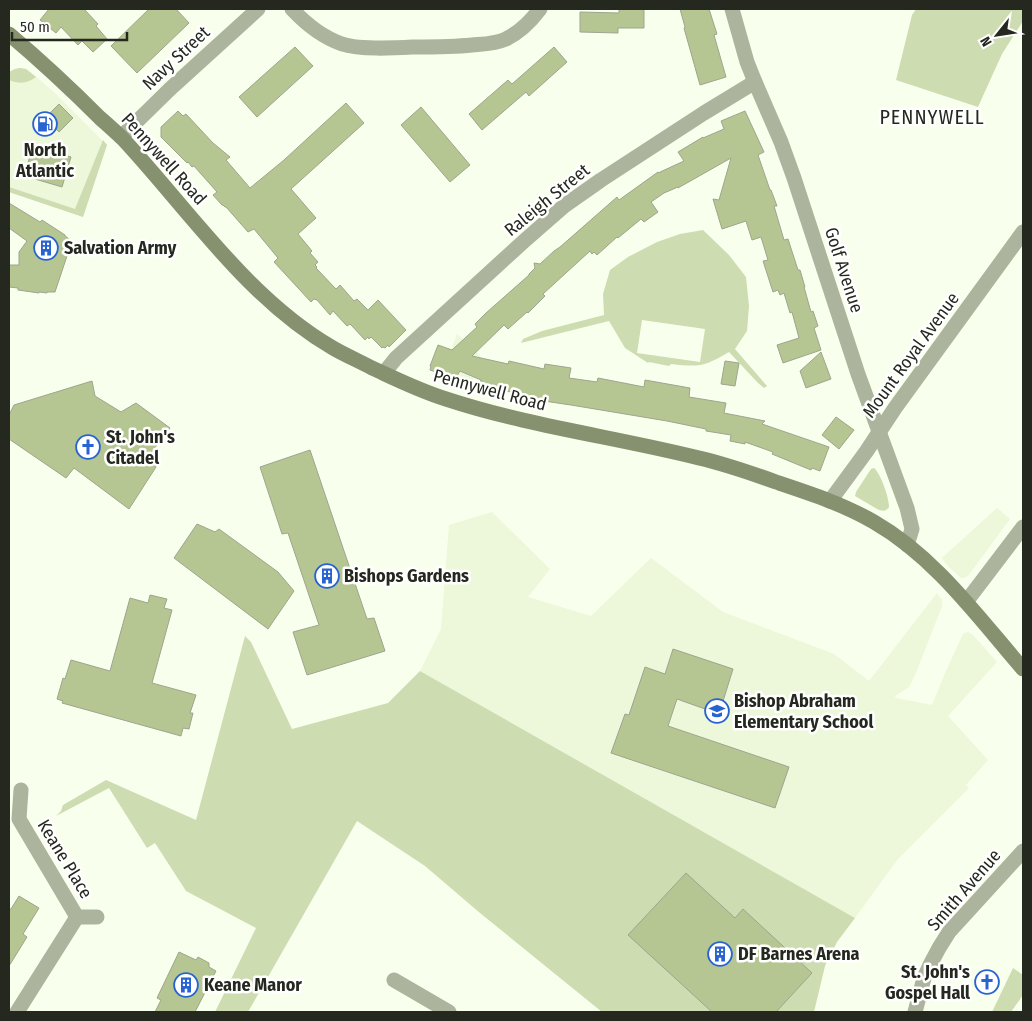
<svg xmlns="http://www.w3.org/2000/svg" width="1032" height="1021" font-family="'Fira Sans Condensed',sans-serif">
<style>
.built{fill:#edf7d9}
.green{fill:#cedcb1;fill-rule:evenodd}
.building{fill:#b6c692;stroke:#9ea58f}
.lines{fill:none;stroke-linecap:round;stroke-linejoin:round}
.street{stroke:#acb49d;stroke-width:15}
.secondary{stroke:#869170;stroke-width:15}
.labels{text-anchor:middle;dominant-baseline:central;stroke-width:5;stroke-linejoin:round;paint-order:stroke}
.street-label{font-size:18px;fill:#25281f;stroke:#fff}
.poi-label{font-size:18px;font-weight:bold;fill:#25281f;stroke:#fff;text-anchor:start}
.quarter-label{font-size:20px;letter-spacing:1px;fill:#25281f;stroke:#fff}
</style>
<rect width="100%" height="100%" fill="#f8ffec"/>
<g class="built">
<polygon points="20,68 26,69 32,73 55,93 107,145 83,217 9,192 9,72 15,69"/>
<polygon points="457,334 480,355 470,391 440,381"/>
<polygon points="997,508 1010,519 968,576 964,578 961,578 946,564 942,558"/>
<polygon points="492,512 550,569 528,597 591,616 651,558 723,612 834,654 869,681 937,593 942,600 942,606 916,673 909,687 895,696 896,698 932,705 946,671 963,634 968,632 973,635 997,662 948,716 988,760 966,785 969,788 898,859 855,918 420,671 441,629 449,525"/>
</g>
<g class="green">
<polygon points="916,9 1023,9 1023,21 1002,54 978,107 896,80 912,15"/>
<path d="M20,68L26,69L36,77C27,84 19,84 9,80V72L15,69Z"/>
<polygon points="103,140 107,145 83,217 9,192 9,187 75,209"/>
<path d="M703,230L729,255L746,277L749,306L747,331L735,349L767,386L764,388L758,383L729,352C704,367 699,367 671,364L669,366L649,362L648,363L625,348L609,321L521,343L523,339L542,331L604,315L603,294L610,270L628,257L657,242L680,234ZM642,320L705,329L700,362L637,353Z"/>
<path d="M874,468C881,474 889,498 889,507C886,512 882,511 877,509L855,496L856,492L871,469Z"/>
<polygon points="245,636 251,642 292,729 388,703 420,671 855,918 837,942 825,966 814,1012 602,1012 480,913 425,866 357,821 248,1012 215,1012 256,928 186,891 155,843 147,848 109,788 56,816 61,811 63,805 106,780 196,820"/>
<polygon points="1013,968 1023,975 1023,995 1011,1012 992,1012"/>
</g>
<g class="building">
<polygon points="49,9 84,9 98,24 96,26 107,39 93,52 82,41 78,45 61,27 56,33 40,20"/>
<polygon points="149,9 176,9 189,23 137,73 111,46"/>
<polygon points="619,9 644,9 644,28 618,28 618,33 580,32 580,12 619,13"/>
<polygon points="680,9 709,9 717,34 714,35 726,77 700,85 684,28 685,27"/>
<polygon points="295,47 313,66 257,117 239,97"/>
<polygon points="554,47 567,62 529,96 526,92 482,130 469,114 508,80 512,84"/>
<polygon points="346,103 364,123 291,189 316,218 298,234 312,251 310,253 318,262 315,265 317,267 316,268 336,289 340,285 354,301 357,299 368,310 378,300 406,330 389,347 388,345 385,348 383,347 382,348 371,337 369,339 368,337 365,340 352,326 350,324 347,326 333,311 330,315 317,300 314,299 311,302 274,262 278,258 254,229 248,232 226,207 225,207 223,205 222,205 213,195 217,192 194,166 192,167 188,162 187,163 161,137 161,127 178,111 183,116 186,114 213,143 230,157 226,160 250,188 284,160"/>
<polygon points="59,104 73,118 59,132 45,118"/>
<polygon points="421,107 470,165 450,182 401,125"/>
<polygon points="745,111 764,152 758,155 770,190 771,190 777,206 774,206 784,240 788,239 798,270 800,270 805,287 804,287 811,312 813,311 818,326 814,328 821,350 783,363 777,345 799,338 792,312 790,313 784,293 780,295 778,290 773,292 763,261 768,260 761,237 752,240 746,221 722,229 713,199 719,200 731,158 678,188 678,187 664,193 651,202 658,212 644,222 641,219 618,238 617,237 597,255 594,252 592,254 590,251 543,294 545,296 528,313 527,312 508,329 504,325 472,356 508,364 509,361 544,369 545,364 571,368 569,378 597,382 598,378 644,387 645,380 690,388 689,397 726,403 724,413 765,421 762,424 829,447 820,471 812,468 811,470 772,454 773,452 745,442 745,444 730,441 731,435 706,431 706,429 667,421 571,405 537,400 537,402 521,398 521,394 495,389 479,385 481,380 460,371 455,379 430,370 431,366 430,366 438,345 452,350 477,327 475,324 486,313 529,275 529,274 535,268 534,263 540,264 554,251 560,247 617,197 619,200 658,172 658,173 684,161 678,152 703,137 703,138 724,129 721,121"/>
<polygon points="33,146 71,157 62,187 35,179 37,169 27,166"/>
<polygon points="9,203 40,222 42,220 65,235 65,236 72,241 55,292 47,292 47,293 39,292 39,293 18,290 18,288 9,287 9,265 19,265 19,252 27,241 9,228"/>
<polygon points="821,352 831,379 806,388 800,371"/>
<polygon points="725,361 739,363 735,386 721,384"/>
<polygon points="92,381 95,396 121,412 136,403 170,428 150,454 156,467 129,509 74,468 66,478 9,439 9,415 14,405"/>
<polygon points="836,417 854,430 839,449 822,435"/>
<polygon points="310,450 367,619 374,618 385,651 307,675 293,632 319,625 288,533 282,534 260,467"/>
<polygon points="197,524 215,532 219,529 278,572 294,591 268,629 174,558"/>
<polygon points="150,595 167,599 164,608 172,610 152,683 196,695 190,713 193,713 189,729 183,728 181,736 62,703 63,701 57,699 63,678 65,679 71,660 110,671 130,598 148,603"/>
<polygon points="673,649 733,669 719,714 677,699 668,726 789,767 775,808 611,753 625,714 629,715 645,667 665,674"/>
<polygon points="686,873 735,918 743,909 812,973 776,1012 712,1012 628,935"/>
<polygon points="19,896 39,908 23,934 27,937 9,966 9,909 11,909"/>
<polygon points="179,952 196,960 198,957 209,963 209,967 216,971 195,1012 155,1012 161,1000 157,998"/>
</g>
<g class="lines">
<g class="street">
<path d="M292,9C306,24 322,37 342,44C360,50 395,48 414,47C434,47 453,47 472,45C484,44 495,44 506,39C520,32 531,21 540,9"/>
<polyline points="732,9 747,62 755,82 781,142 794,178 858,374 907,508 912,529 907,545"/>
<polyline points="121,137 170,89 258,9"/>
<polyline points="384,373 396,358 523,242 564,206 601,180 704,113 755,82"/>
<polyline points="830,501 866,452 895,408 1023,232"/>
<polyline points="966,602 1023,527"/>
<polyline points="21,790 19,819 77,917"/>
<polyline points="394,980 449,1012"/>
<polyline points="17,1012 77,917 97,917"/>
<polyline points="915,1012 924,978 931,963 939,948 949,932 1023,851"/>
</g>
<path class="secondary" d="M9,34C41,61 71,89 100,118C108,125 116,132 123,139C189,210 248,299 333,348C345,355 359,361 372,368C396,379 420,391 446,399C528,426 615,437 699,458C725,464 751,473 776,482C809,493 843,504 874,522C935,557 978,617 1023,669"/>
</g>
<defs>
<g id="fuel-ring" transform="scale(1.25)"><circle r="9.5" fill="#fff" stroke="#2864d1" stroke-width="1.5"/><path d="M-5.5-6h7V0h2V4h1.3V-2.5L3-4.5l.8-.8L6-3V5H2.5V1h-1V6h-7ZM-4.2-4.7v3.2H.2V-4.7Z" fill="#2864d1"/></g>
<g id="building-ring" transform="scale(1.25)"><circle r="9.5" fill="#fff" stroke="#2864d1" stroke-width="1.5"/><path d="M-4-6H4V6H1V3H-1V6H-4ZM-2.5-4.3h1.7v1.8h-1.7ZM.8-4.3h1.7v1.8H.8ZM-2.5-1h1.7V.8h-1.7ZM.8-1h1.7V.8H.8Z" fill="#2864d1"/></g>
<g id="church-ring" transform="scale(1.25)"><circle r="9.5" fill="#fff" stroke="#2864d1" stroke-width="1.5"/><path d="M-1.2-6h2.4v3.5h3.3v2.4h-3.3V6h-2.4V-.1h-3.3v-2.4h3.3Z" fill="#2864d1"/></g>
<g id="school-ring" transform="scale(1.25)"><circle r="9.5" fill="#fff" stroke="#2864d1" stroke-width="1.5"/><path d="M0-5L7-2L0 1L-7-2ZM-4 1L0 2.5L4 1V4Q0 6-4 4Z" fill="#2864d1"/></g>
</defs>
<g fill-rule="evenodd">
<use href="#fuel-ring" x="45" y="124"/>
<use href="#building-ring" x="46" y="248"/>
<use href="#church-ring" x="88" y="447"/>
<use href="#building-ring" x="327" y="576"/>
<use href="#school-ring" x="717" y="711"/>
<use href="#building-ring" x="720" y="954"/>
<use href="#church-ring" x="987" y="982"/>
<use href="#building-ring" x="186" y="985"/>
</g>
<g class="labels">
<g class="street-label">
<text transform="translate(176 58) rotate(-43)">Navy Street</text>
<text transform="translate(164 159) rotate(48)">Pennywell Road</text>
<text transform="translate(547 200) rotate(-39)">Raleigh Street</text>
<text transform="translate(844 270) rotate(72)">Golf Avenue</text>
<text transform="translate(911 355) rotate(-54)">Mount Royal Avenue</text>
<text transform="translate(490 390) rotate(15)">Pennywell Road</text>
<text transform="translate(65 859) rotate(59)">Keane Place</text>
<text transform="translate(964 890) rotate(-49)">Smith Avenue</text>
</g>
<g class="poi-label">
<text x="45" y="150" text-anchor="middle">North<tspan x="45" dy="21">Atlantic</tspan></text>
<text x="64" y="248">Salvation Army</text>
<text x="106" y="437">St. John's<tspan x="106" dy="21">Citadel</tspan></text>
<text x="344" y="576">Bishops Gardens</text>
<text x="734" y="701">Bishop Abraham<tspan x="734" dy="21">Elementary School</tspan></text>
<text x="738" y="954">DF Barnes Arena</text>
<text x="970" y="972" text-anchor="end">St. John's<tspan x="970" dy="21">Gospel Hall</tspan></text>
<text x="204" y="985">Keane Manor</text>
</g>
<g class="quarter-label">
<text x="932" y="117">PENNYWELL</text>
</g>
</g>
<rect width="1032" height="1021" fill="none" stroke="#25281f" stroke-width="20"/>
<g transform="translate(997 35) rotate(240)" stroke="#ffffff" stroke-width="4" paint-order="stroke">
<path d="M0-4L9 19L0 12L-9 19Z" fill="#25281f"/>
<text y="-8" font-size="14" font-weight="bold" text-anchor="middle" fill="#25281f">N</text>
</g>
<path d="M12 32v8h115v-8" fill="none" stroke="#25281f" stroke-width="2.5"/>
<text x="20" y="32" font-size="15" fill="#25281f" stroke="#ffffff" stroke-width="4" paint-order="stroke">50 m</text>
</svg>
